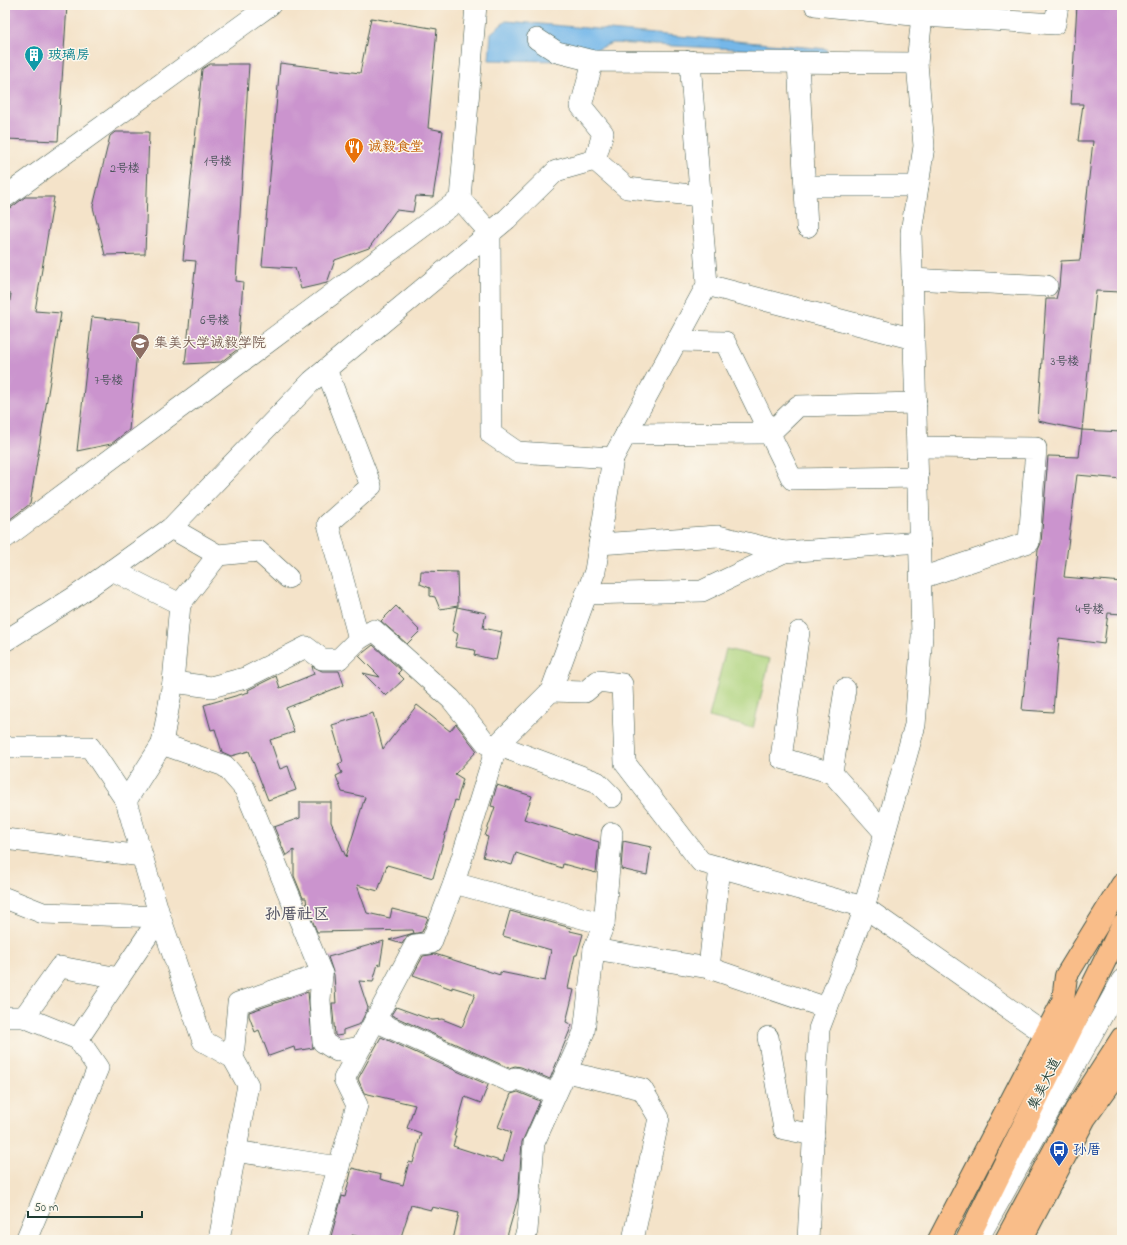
<svg xmlns="http://www.w3.org/2000/svg" width="1127" height="1245" font-family="'Indie Flower','LXGW WenKai TC',sans-serif">
<style>
.green{fill:#add37d;stroke:#668858}
.water{fill:#74b7e9;stroke:#4a7a8e}
.building{fill:#cb94ce}
.lines{fill:none;stroke-linecap:round;stroke-linejoin:round}
.minor-casing{stroke:#3f564a;stroke-width:22}
.major-casing{stroke:#3f564a;stroke-width:24}
.highway-casing{stroke:#3f564a;stroke-width:24}
.minor{stroke:#fff;stroke-width:21}
.major{stroke:#f9bd89;stroke-width:22}
.highway{stroke:#f9bd89;stroke-width:22}
.labels{text-anchor:middle;dominant-baseline:central;stroke-width:3;stroke-linejoin:round;paint-order:stroke}
.number-label{font-size:12px;fill:#4a535a}
.culture-label{font-size:14px;fill:#0d838f;stroke:#fbf7ec;text-anchor:start}
.food-label{font-size:14px;fill:#c56008;stroke:#fbf7ec;text-anchor:start}
.education-label{font-size:14px;fill:#785e54;stroke:#fbf7ec;text-anchor:start}
.street-label{font-size:14px;fill:#1f3d34;stroke:#fbf7ec}
.transit-label{font-size:14px;fill:#164399;stroke:#fbf7ec;text-anchor:start}
.quarter-label{font-size:16px;font-weight:bold;fill:#5b5b6a;stroke:#fbf7ec}
</style>
<rect width="100%" height="100%" fill="#fbf7ec"/>
<filter id="ink" filterUnits="userSpaceOnUse"><feTurbulence type="fractalNoise" baseFrequency=".025" numOctaves="2"/><feDisplacementMap in="SourceGraphic" scale="8" xChannelSelector="R" yChannelSelector="G"/><feConvolveMatrix kernelMatrix="1 2 1 2 8 2 1 2 1" color-interpolation-filters="sRGB"/></filter>
<filter id="wash" filterUnits="userSpaceOnUse"><feTurbulence type="fractalNoise" baseFrequency=".012" numOctaves="4" result="noise"/><feDisplacementMap in="SourceGraphic" scale="16" xChannelSelector="R" yChannelSelector="G"/><feGaussianBlur stdDeviation="0.9" result="paint"/><feColorMatrix in="noise" values="0 0 0 0 0 0 0 0 0 0 0 0 0 0 0 0 0 1.4 0 .05"/><feComposite in="paint" operator="in"/></filter>
<g filter="url(#wash)">
<rect width="100%" height="100%" fill="#f4e3c9"/>
<polygon class="green" points="726,649 770,659 753,728 709,717"/>
<polygon class="water" points="506,21 827,49 826,57 737,49 612,43 571,61 489,60 491,33"/>
<g id="blocks">
<g class="building">
<polygon points="5,5 67,5 58,141 5,139"/>
<polygon points="1077,5 1122,5 1122,292 1096,291 1082,430 1038,421 1046,299 1056,299 1059,287 1061,261 1080,260 1093,141 1078,141 1083,104 1071,104"/>
<polygon points="371,18 437,29 428,128 443,131 433,197 416,196 413,212 396,210 369,248 335,260 327,283 301,289 295,268 262,266 280,63 360,73"/>
<polygon points="210,64 249,64 236,281 243,282 238,349 221,362 185,364 196,261 183,260 202,69"/>
<polygon points="115,132 149,132 145,254 105,255 93,207 110,136"/>
<polygon points="25,197 54,197 35,311 61,313 30,504 5,523 5,331 11,294 5,294 5,209 12,207"/>
<polygon points="92,317 140,322 129,430 111,444 77,451"/>
<polygon points="1082,430 1122,432 1122,479 1077,475 1064,577 1122,582 1122,614 1108,613 1104,644 1059,638 1053,712 1022,710 1038,550 1041,543 1048,456 1079,457"/>
<polygon points="421,571 457,572 458,606 440,609 435,597 430,596 430,588 420,584"/>
<polygon points="396,606 420,631 407,644 381,621"/>
<polygon points="457,607 486,613 483,628 502,632 496,660 474,655 475,650 455,647 458,634 452,631"/>
<polygon points="373,645 401,670 398,673 404,679 386,696 363,673 380,677 359,656"/>
<polygon points="312,666 322,671 339,671 344,685 286,708 294,732 270,740 280,769 288,766 296,790 268,800 249,751 231,756 222,752 215,729 211,730 204,705 249,692 248,690 276,676 280,688 314,674"/>
<polygon points="417,705 450,731 456,724 477,751 455,774 463,779 457,801 455,800 433,878 387,865 378,891 357,885 367,913 390,918 392,909 428,918 422,932 408,935 402,944 389,940 414,933 413,930 317,932 307,907 306,898 303,898 294,876 294,850 286,856 274,827 300,818 300,802 331,802 331,822 346,857 365,797 342,792 336,776 342,773 338,764 343,762 332,725 373,713 383,749"/>
<polygon points="497,785 532,796 524,819 599,842 596,873 563,864 562,868 516,853 512,865 483,857 488,837 485,836 495,807 491,806"/>
<polygon points="623,841 651,847 647,875 621,869"/>
<polygon points="510,911 571,928 570,931 583,934 577,955 575,955 568,989 574,990 566,1022 572,1025 550,1079 521,1067 515,1066 509,1068 391,1015 396,1007 432,1020 442,1019 462,1027 475,994 452,987 452,989 413,975 423,956 435,954 500,975 500,972 545,981 551,950 503,936"/>
<polygon points="384,941 380,965 378,964 373,982 359,981 368,1008 360,1024 343,1030 343,1035 336,1036 335,1035 332,1003 336,1003 334,975 328,957"/>
<polygon points="308,992 313,1048 295,1051 294,1047 269,1056 259,1030 255,1032 249,1016 249,1012"/>
<polygon points="381,1037 488,1085 481,1103 465,1097 454,1136 456,1136 453,1146 503,1162 511,1132 498,1127 511,1094 518,1092 540,1101 522,1142 518,1198 506,1240 453,1240 459,1213 432,1207 431,1210 411,1205 400,1240 372,1240 352,1235 351,1240 330,1240 342,1196 345,1197 352,1168 381,1175 380,1179 403,1185 409,1162 413,1163 421,1133 407,1128 415,1105 364,1093 358,1079"/>
</g>
</g>
</g>
<g filter="url(#ink)">
<use href="#blocks" fill-opacity="0" stroke="#3f564a" stroke-width="1"/>
<g class="lines">
<g class="minor-casing">
<g id="minor">
<polyline points="815,5 922,16 1055,24 1058,5"/>
<polyline points="537,39 557,52 593,61"/>
<polyline points="798,62 807,227"/>
<polyline points="595,160 627,188 700,196"/>
<polyline points="805,186 918,186"/>
<polyline points="5,197 270,5"/>
<polyline points="460,199 490,233 491,434 517,452 613,458"/>
<polyline points="912,279 1047,286"/>
<polyline points="707,285 914,339"/>
<polyline points="677,341 725,342 792,479 918,477"/>
<polyline points="326,369 371,486 328,524 359,639"/>
<polyline points="626,434 770,433 798,406 916,403"/>
<polyline points="917,447 1036,448 1029,542 921,578"/>
<polyline points="171,528 218,555 258,551 288,578"/>
<polyline points="5,538 460,199 476,5"/>
<polyline points="599,544 718,536 784,552 920,542"/>
<polyline points="112,570 180,604"/>
<polyline points="586,594 702,591 784,552"/>
<polyline points="799,632 781,758 832,773 885,833"/>
<polyline points="5,641 76,596 171,528 312,381 507,219 556,171 595,160 603,133 581,106 593,61 917,63"/>
<polyline points="173,682 211,687 245,678 306,647 322,659 339,659 359,639 374,630 451,699 487,744 497,745 597,782 612,797"/>
<polyline points="551,691 585,692 598,681 622,684 625,763 701,862 864,907 1045,1034"/>
<polyline points="162,744 225,766 245,789 322,974 320,1000 323,1042 337,1051 361,1047"/>
<polyline points="5,747 90,747 126,801 160,917 203,1041 233,1058 248,1085 219,1240"/>
<polyline points="832,773 845,689"/>
<polyline points="126,801 162,744 173,682 180,604 218,555"/>
<polyline points="5,839 142,856"/>
<polyline points="454,883 604,924"/>
<polyline points="5,898 43,913 160,917"/>
<polyline points="594,949 709,968 827,1008"/>
<polyline points="709,968 720,867"/>
<polyline points="5,1017 24,1017 78,1039 98,1068 26,1240"/>
<polyline points="24,1017 60,967 119,978"/>
<polyline points="375,1021 511,1082 516,1078 555,1094"/>
<polyline points="768,1037 784,1129 814,1135"/>
<polyline points="78,1039 160,917"/>
<polyline points="233,1058 238,1003 322,974"/>
<polyline points="566,1072 642,1089 659,1118 633,1240"/>
<polyline points="235,1151 339,1167"/>
<polyline points="978,1239 1122,980"/>
<polyline points="317,1240 357,1105 344,1079 415,945 431,943 454,883 497,745 551,691 595,571 613,458 707,285 690,61"/>
<polyline points="524,1240 527,1231 534,1143 584,1032 594,949 604,924 612,833"/>
<polyline points="808,1240 819,1029 860,922 915,725 922,636 911,233 924,146 917,63 922,16"/>
</g>
</g>
<g class="major-casing">
<g id="major">
<polyline points="939,1240 1063,1001 1066,976 1122,885"/>
<polyline points="1021,1240 1085,1118 1122,1067"/>
</g>
</g>
<g class="highway-casing">
<g id="highway">
<polyline points="967,1240 1122,926"/>
<polyline points="1006,1240 1076,1110 1122,1038"/>
</g>
</g>
<use href="#minor" class="minor"/>
<use href="#major" class="major"/>
<use href="#highway" class="highway"/>
</g>
</g>
<defs>
<g id="building-pin" transform="scale(1)"><path d="M0 17L-7.5 6A9.5 9.5 0 1 1 7.5 6Z" fill="#0f9aa8" stroke="#fbf7ec"/><path d="M-4-6H4V6H1V3H-1V6H-4ZM-2.5-4.3h1.7v1.8h-1.7ZM.8-4.3h1.7v1.8H.8ZM-2.5-1h1.7V.8h-1.7ZM.8-1h1.7V.8H.8Z" fill="#fff"/></g>
<g id="restaurant-pin" transform="scale(1)"><path d="M0 17L-7.5 6A9.5 9.5 0 1 1 7.5 6Z" fill="#e8710a" stroke="#fbf7ec"/><path d="M-5-6h1v4h1v-4h1v4h1v-4h1v5L-1.5 .5V6h-2V.5L-5-1ZM5-6V6H3V1.5H1.5Q1.5-4 5-6Z" fill="#fff"/></g>
<g id="university-pin" transform="scale(1)"><path d="M0 17L-7.5 6A9.5 9.5 0 1 1 7.5 6Z" fill="#8d6e63" stroke="#fbf7ec"/><path d="M0-5L7-2L0 1L-7-2ZM-4 1L0 2.5L4 1V4Q0 6-4 4Z" fill="#fff"/></g>
<g id="bus-pin" transform="scale(1)"><path d="M0 17L-7.5 6A9.5 9.5 0 1 1 7.5 6Z" fill="#1a4fb4" stroke="#fbf7ec"/><path d="M-5-6H5V4H4V6H2V4H-2V6H-4V4H-5ZM-3.5-4V0h7V-4ZM-3.5 1.2v1.5H-2V1.2ZM2 1.2v1.5H3.5V1.2Z" fill="#fff"/></g>
</defs>
<g fill-rule="evenodd">
<use href="#building-pin" x="34" y="55"/>
<use href="#restaurant-pin" x="354" y="147"/>
<use href="#university-pin" x="140" y="343"/>
<use href="#bus-pin" x="1059" y="1150"/>
</g>
<g class="labels">
<g class="number-label">
<text x="218" y="162">1号楼</text>
<text x="125" y="169">2号楼</text>
<text x="215" y="321">6号楼</text>
<text x="1065" y="362">3号楼</text>
<text x="109" y="381">7号楼</text>
<text x="1090" y="610">4号楼</text>
</g>
<g class="culture-label">
<text x="48" y="55">玻璃房</text>
</g>
<g class="food-label">
<text x="368" y="147">诚毅食堂</text>
</g>
<g class="education-label">
<text x="154" y="343">集美大学诚毅学院</text>
</g>
<g class="street-label">
<text transform="translate(1045 1084) rotate(-64)">集美大道</text>
</g>
<g class="transit-label">
<text x="1073" y="1150">孙厝</text>
</g>
<g class="quarter-label">
<text x="297" y="915">孙厝社区</text>
</g>
</g>
<rect width="1127" height="1245" fill="none" stroke="#fbf7ec" stroke-width="20"/>
<path d="M28 1211v6h114v-6" fill="none" stroke="#1f3d34" stroke-width="2"/>
<text x="34" y="1211" font-size="12" fill="#1f3d34" stroke="#fbf7ec" stroke-width="3" paint-order="stroke">50 m</text>
</svg>
